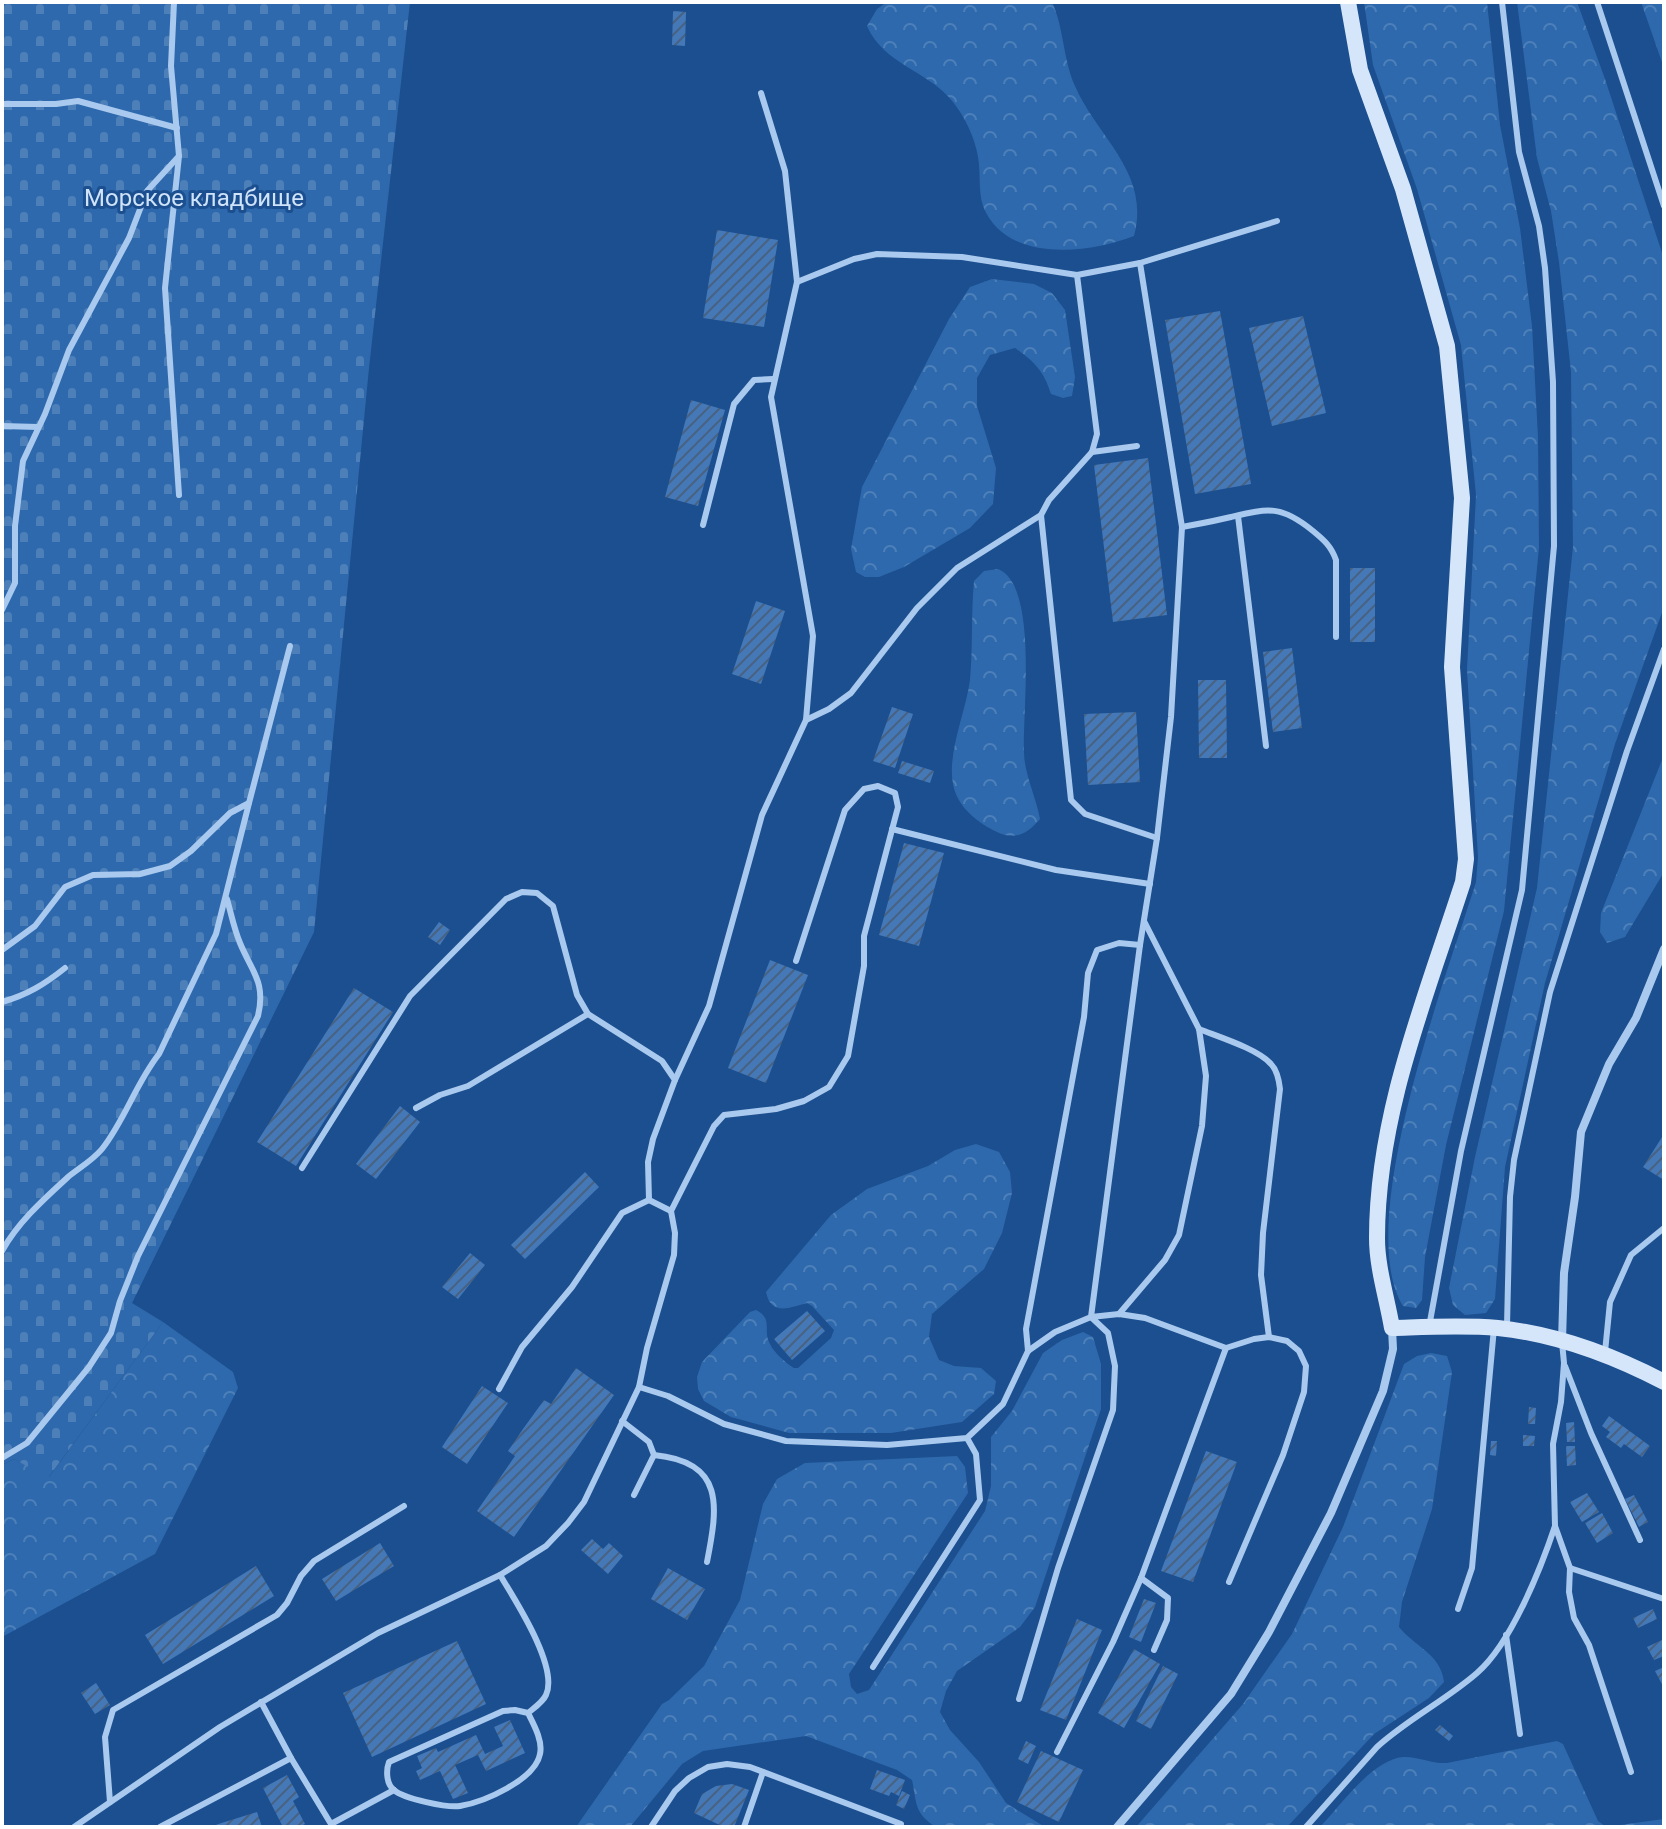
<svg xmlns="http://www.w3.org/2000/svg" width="1666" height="1829" font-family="Roboto,sans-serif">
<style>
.forest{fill:url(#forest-crowns)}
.cemetery{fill:url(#cemetery-stones)}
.building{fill:url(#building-hatch)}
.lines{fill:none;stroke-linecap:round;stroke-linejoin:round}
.lane{stroke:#a9c9ee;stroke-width:6}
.street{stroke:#a9c9ee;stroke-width:8}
.secondary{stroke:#d6e6fa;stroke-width:16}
.labels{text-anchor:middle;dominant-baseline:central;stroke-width:6;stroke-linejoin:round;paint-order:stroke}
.park-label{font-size:24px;fill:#cfe3fa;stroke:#1b4f8f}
</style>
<defs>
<pattern id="forest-crowns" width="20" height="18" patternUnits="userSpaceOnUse" patternTransform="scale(2)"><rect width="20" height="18" fill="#2e69ad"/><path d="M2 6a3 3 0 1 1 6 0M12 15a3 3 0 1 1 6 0" fill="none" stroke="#4d80b9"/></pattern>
<pattern id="cemetery-stones" width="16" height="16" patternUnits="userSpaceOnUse" patternTransform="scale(2)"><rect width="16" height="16" fill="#2e69ad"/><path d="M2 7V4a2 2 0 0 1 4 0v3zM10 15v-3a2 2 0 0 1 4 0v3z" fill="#4d80b9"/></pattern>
<pattern id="building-hatch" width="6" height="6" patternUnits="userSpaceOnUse" patternTransform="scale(2)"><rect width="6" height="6" fill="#4478b7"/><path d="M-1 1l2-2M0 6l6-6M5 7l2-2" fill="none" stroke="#486282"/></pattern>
</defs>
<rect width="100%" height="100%" fill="#1b4f8f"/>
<g class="forest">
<path d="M887,2H1052C1064,28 1063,59 1075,86C1097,137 1151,173 1134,236C1088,254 1005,263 983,206C978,190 981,173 978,157C975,138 965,117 953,102C929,71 884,65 867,26L877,9Z"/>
<path d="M1364,2H1487L1500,125L1520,228L1532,326L1538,437L1539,547L1504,911L1446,1145L1425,1257L1422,1300L1416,1308L1403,1306C1352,1223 1448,973 1476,882L1478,857L1467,670L1476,495L1461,345L1417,189L1373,65Z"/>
<polygon points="1517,2 1577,2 1605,79 1664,259 1664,607 1615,744 1545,983 1505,1167 1495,1299 1486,1313 1465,1315 1453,1305 1449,1288 1475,1157 1537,888 1573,547 1571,372 1559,262 1551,211 1537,158"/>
<polygon points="1641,2 1664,2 1664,68"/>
<path d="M992,279L1034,284L1052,293L1065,310L1075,377L1072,396L1063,398L1051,394C1044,371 1034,361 1015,348L990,355L977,378V406L996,468L993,504L970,528L904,567L879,577H865L856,572L851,549L862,487L949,319L970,287Z"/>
<path d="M998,569C1039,585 1022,715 1024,752C1024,773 1036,797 1040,819C1028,833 1016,841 997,832C978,823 957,807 953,784C947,753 966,711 970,680C973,647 971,614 974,581L984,571Z"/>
<polygon points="1664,755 1664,872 1625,937 1607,943 1600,932 1601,913"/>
<path d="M976,1144L999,1152L1010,1172L1012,1193L1002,1233L984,1269L932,1314L929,1337L939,1360L954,1366L981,1368L996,1381L994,1394L962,1422L891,1433H789L731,1417L704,1401L698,1389L697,1377L702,1362L750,1312L756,1310C774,1319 762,1330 770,1344C774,1353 786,1363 794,1368H798L831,1338L834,1330L812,1306L807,1303C789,1308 771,1316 766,1292L831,1215L867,1189L928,1166L955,1150Z"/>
<polygon points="163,1322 233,1372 238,1388 155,1554 2,1637 2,1465 14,1459 49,1477"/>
<path d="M1083,1332L1093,1337L1101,1364V1409L1035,1607L1020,1627L957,1671L946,1691L940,1712L950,1730L979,1762L1006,1803L1045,1827H936C914,1813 917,1804 912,1780L897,1770L806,1736L703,1751L682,1764L630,1827H576L662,1704L669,1700L704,1666L740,1600L763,1504L777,1479L805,1463L957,1456L965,1467L968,1493L849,1674L851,1687L857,1694L869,1690L985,1511L991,1486V1437L1012,1411L1043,1353L1062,1340Z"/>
<path d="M1431,1353L1447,1356L1452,1372L1432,1509L1402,1602L1399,1627C1415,1647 1441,1654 1444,1682L1429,1698L1374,1734L1287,1827H1136L1243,1704L1292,1634L1343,1527L1404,1364L1417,1356Z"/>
<path d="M1557,1741L1563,1744L1598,1821L1605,1826H1613L1664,1819V1827H1320C1341,1805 1372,1760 1403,1757C1417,1756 1432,1764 1447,1763Z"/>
</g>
<polygon class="cemetery" points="2,2 410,2 369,368 314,932 132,1303 163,1322 48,1478 14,1459 2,1465"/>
<g class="building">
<polygon points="673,11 686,12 685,46 672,45"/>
<polygon points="717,230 778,240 764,327 703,318"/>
<polygon points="1220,311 1251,484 1195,494 1165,320"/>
<polygon points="1303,316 1326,413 1272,426 1249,328"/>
<polygon points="691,400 725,410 698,506 665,497"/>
<polygon points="1148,458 1167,615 1113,622 1094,465"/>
<rect x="1350" y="568" width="25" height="74"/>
<polygon points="756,601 785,611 761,684 732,674"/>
<polygon points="1292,648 1302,728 1273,732 1263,652"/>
<polygon points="1198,680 1226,680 1227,758 1199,758"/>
<polygon points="892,707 913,714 895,768 873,761"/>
<polygon points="1136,712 1140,782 1088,785 1084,714"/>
<polygon points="902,761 934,771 930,783 898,773"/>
<polygon points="904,843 944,853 919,946 879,935"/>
<polygon points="439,922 450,930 440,945 428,937"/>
<polygon points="770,960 808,975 766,1083 728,1068"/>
<polygon points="354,988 393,1012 296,1166 257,1142"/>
<polygon points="400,1106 420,1122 376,1179 356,1164"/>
<polygon points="1664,1134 1664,1180 1643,1167"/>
<polygon points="585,1172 599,1187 525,1259 511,1245"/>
<polygon points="470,1253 485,1265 458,1299 442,1287"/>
<polygon points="807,1311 825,1331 792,1360 774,1339"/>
<polygon points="576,1368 614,1395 514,1537 477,1511 515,1456 508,1451 523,1429 544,1400 551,1404"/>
<polygon points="482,1386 508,1403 467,1464 442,1447"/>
<polygon points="1529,1407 1536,1408 1535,1424 1528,1424"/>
<polygon points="1609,1416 1650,1446 1642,1457 1624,1444 1621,1448 1606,1437 1610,1432 1602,1426"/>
<polygon points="1574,1422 1575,1442 1567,1442 1566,1423"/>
<polygon points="1523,1435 1535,1436 1534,1446 1523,1446"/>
<polygon points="1491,1441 1497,1441 1496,1456 1490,1455"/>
<polygon points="1566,1446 1575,1446 1576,1465 1567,1466"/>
<polygon points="1206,1451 1237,1462 1193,1582 1161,1571"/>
<polygon points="1587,1493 1599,1512 1582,1522 1570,1502"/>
<polygon points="1634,1495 1648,1522 1639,1527 1625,1499"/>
<polygon points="1602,1513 1613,1533 1597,1543 1585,1523"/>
<polygon points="592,1539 603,1549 609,1543 623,1556 608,1574 581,1550"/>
<polygon points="380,1543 394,1566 336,1601 322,1579"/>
<polygon points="256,1566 274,1596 163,1664 145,1635"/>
<polygon points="668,1568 705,1589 687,1620 651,1599"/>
<polygon points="1144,1599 1156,1603 1141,1642 1129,1637"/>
<polygon points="1653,1609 1657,1619 1638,1628 1633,1618"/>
<polygon points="1077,1619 1102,1630 1066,1720 1040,1710"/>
<polygon points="1664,1639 1664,1656 1654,1660 1647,1647"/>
<polygon points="457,1641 486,1704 372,1757 343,1693"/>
<polygon points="1134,1649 1160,1664 1124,1728 1098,1713"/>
<polygon points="1163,1666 1178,1674 1151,1729 1136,1721"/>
<polygon points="1664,1667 1664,1688 1655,1671"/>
<polygon points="96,1683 110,1705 95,1714 81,1693"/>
<polygon points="510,1720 525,1753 486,1771 478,1755 455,1765 468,1793 453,1799 440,1771 420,1780 416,1771 422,1768 417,1756 436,1748 438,1752 476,1735 485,1754 503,1746 494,1727"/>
<polygon points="1440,1725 1453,1736 1449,1741 1435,1730"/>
<polygon points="1026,1741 1036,1746 1028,1764 1018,1759"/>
<polygon points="1041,1751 1083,1770 1059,1822 1017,1802"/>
<polygon points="877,1770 905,1780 899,1796 891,1792 889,1796 870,1789"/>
<polygon points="287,1775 299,1797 293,1801 305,1824 299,1827 283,1827 263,1788"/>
<polygon points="732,1784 749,1790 734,1827 724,1827 694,1813 702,1794 716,1786"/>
<polygon points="902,1791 910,1795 904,1809 896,1805"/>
<polygon points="257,1812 262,1827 212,1827 212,1826"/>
</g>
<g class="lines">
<g class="lane">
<polyline points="1597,2 1664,206"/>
<polyline points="2,104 56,104 78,101 177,128"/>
<polyline points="1077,275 1097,434 1092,452"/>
<polyline points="797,282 854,259 877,254 962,257 1077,275 1140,263 1277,221"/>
<polyline points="2,426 38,427"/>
<polyline points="1137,446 1092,452 1049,500 1041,515 1071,800 1085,814 1157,838"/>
<polyline points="179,495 165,288 179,156"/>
<polyline points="1238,516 1266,746"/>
<polyline points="703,525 734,404 754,380 773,379"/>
<path d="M1182,527C1198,524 1215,521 1231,517C1269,508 1281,505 1313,531C1324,540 1331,546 1336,560V637"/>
<polyline points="2,610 15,583 15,526 23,461 45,414 69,350 129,238 147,191 179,156 171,66 174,2"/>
<polyline points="806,720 829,709 851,693 917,608 957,568 1041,515"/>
<polyline points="249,803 290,646"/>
<polyline points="892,829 1056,870 1150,884"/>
<path d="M2,950L35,926L65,887L93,875L140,874L170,866L191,851L230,813L249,803L216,934L159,1054C136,1083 125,1120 102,1149C93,1160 79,1168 68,1177C44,1199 18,1222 2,1251"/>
<path d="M2,1002C27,995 45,984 65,968"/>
<path d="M1199,1029C1219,1037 1258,1049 1271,1064C1277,1070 1279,1080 1280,1089L1263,1233L1261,1275L1269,1337"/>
<polyline points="675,1080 709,1006 762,815 806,720 813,636 771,397 797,282 785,171 761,93"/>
<polyline points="416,1108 440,1095 468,1086 588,1014"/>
<polyline points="302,1168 410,996 506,899 522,892 537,893 553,906 577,995 588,1014 662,1061 675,1080 653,1139 648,1162 649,1200 671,1211"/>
<polyline points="1119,1314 1165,1260 1179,1235 1202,1126 1206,1076 1199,1029 1144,921"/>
<polyline points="1091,1317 1119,1314 1145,1318 1226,1348 1254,1339 1269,1337 1287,1341 1299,1351 1306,1366 1304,1392 1283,1455 1229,1582"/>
<polyline points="1507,1326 1510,1197 1514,1160 1550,992 1627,751 1664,649"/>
<polyline points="1429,1327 1461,1151 1522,890 1554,546 1553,382 1545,268 1539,226 1519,152 1502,2"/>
<polyline points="1562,1342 1564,1363 1561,1402 1553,1444 1555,1526 1570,1568 1569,1592 1574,1618 1589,1645 1631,1772"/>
<polyline points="1028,1351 1026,1329 1084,1017 1088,973 1097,950 1119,943 1140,945"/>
<polyline points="1605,1352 1610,1302 1631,1255 1664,1228"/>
<polyline points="1565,1366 1591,1433 1640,1540"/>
<polyline points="639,1387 668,1396 724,1424 786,1441 887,1445 967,1438 1003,1404 1028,1351 1055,1332 1091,1317 1140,945 1157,838 1171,717 1182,527 1140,263"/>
<polyline points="499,1389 522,1347 572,1287 622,1213 649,1200"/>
<polyline points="622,1421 649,1442 654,1455 634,1495"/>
<path d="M654,1455C725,1462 718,1506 707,1562"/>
<path d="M2,1458L27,1443L89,1367L111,1333L120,1301L138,1256L258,1016C266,982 252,972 240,943C234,929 231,913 227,899"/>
<polyline points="1570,1568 1664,1599"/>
<path d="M500,1575C515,1600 559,1667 546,1695C543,1702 534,1708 528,1713C534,1725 543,1741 540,1754C535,1780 484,1802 460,1806C448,1808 404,1799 394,1790C386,1784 386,1770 389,1762L503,1711L515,1710L528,1713"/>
<polyline points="1141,1578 1168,1598 1167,1620 1154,1650"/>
<polyline points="1458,1609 1472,1568 1494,1328"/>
<polyline points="1506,1635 1520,1734"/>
<polyline points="873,1667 980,1500 976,1454 967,1438"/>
<polyline points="1019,1699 1058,1568 1113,1410 1115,1366 1108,1333 1091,1317"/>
<polyline points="261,1702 291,1758 331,1824 331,1827"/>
<polyline points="1057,1752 1113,1642 1141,1578 1226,1348"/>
<polyline points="110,1802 105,1737 113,1710 277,1615 287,1603 301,1576 314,1561 404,1506"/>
<polyline points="331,1824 394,1790"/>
<polyline points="74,1827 220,1727 378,1633 500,1575 546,1546 568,1523 584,1502 639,1387 647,1348 674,1255 675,1233 671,1211 714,1126 724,1115 776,1109 804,1101 829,1087 848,1056 864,966 864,936 898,807 895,793 878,786 864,789 845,810 796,961"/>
<polyline points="160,1827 291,1758"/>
<polyline points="651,1827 675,1791 689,1778 708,1767 727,1764 750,1767 901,1824 899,1827"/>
<polyline points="744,1827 763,1772"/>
<path d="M1306,1827L1377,1747C1408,1719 1446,1700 1477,1673C1511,1644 1541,1568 1555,1526"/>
</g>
<g class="street">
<polyline points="1562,1341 1564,1273 1575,1197 1581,1132 1609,1064 1636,1018 1664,949"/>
<polyline points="1117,1827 1231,1694 1269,1632 1331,1513 1383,1391 1393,1349 1392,1328"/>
</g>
<path class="secondary" d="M1348,2L1360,70L1403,189L1447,346L1462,498L1452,667L1466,859L1463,882C1426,997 1377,1114 1377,1238C1377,1268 1387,1298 1392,1328C1427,1327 1463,1325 1498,1328C1555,1334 1614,1356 1664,1382"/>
</g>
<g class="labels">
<g class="park-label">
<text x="194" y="198">Морское кладбище</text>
</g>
</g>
<rect width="1666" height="1829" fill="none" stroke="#ffffff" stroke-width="8"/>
</svg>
